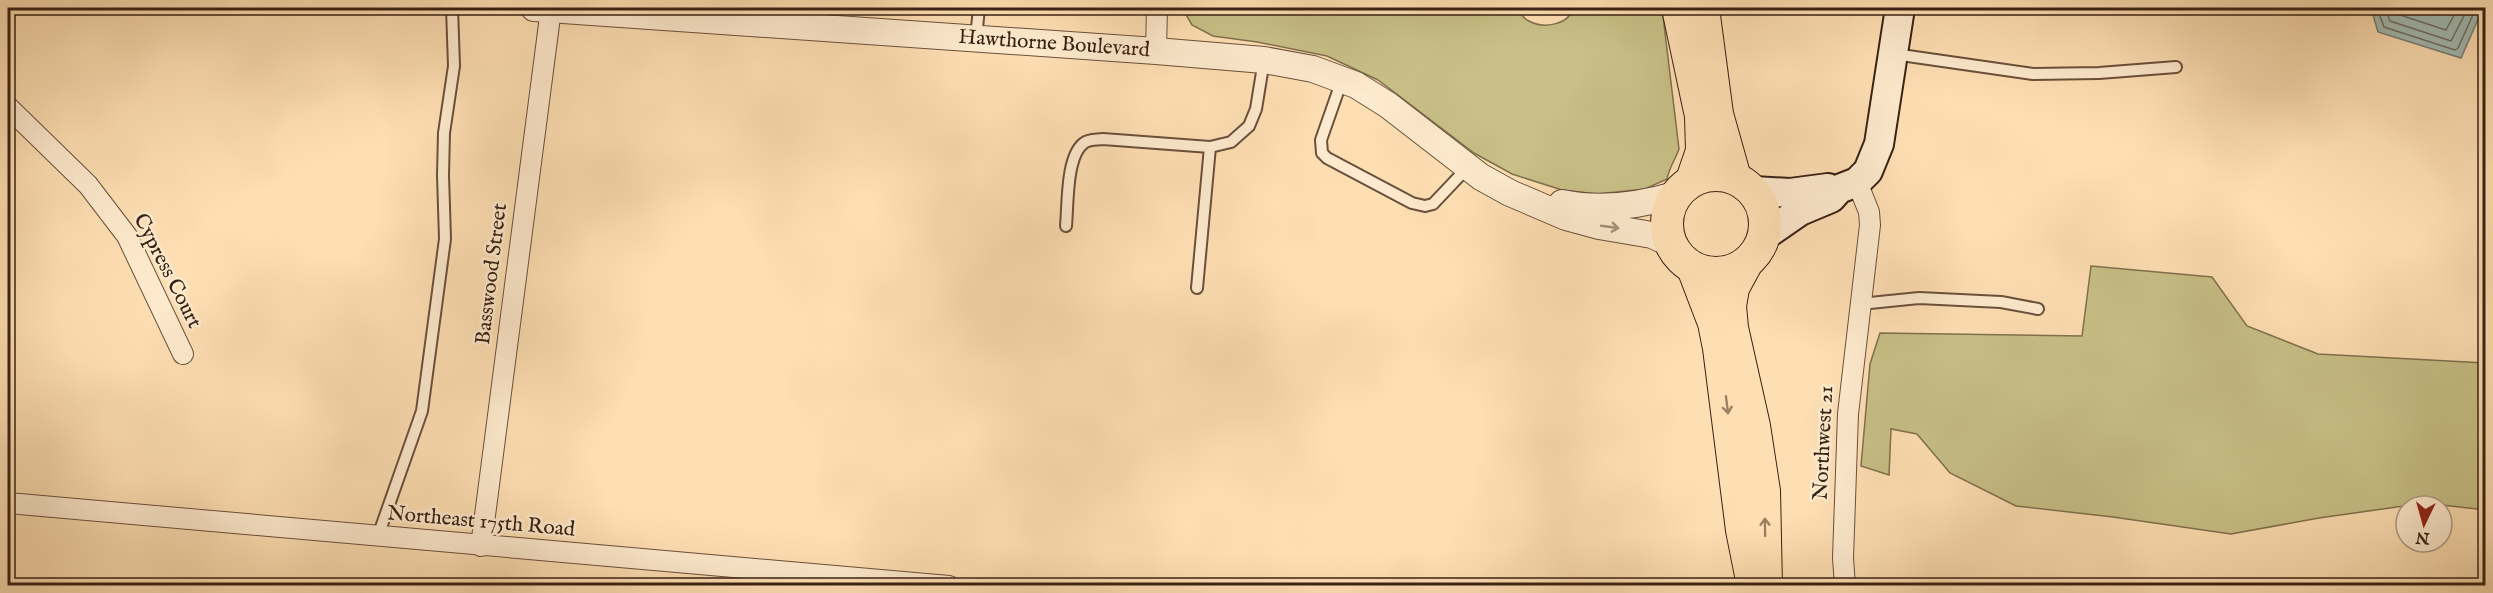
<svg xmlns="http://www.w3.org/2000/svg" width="2493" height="593" font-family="'IM FELL English',serif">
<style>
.green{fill:#c8c087;stroke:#80704e;stroke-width:1.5}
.water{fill:#a2bbb5;stroke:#787d75;stroke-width:1.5}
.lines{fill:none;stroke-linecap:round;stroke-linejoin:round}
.shore{stroke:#6d6e64;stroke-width:1.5}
.service-casing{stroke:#6a503c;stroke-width:14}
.minor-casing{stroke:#6a503c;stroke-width:22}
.tertiary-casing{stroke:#6a503c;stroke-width:28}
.secondary-casing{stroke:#382114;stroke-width:32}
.primary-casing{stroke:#382114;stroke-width:34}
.service{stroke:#feeace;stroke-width:10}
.minor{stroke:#feeace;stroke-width:20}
.tertiary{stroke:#feeace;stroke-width:26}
.secondary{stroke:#feeace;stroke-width:28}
.primary{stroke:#fedfb3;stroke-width:32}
.oneway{stroke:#a5907a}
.oneway2{stroke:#9b8064}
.labels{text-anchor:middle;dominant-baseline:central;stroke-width:5;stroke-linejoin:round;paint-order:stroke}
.street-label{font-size:21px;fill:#382114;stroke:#feeace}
</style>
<rect width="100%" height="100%" fill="#fedfb3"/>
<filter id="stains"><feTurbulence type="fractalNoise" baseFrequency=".00333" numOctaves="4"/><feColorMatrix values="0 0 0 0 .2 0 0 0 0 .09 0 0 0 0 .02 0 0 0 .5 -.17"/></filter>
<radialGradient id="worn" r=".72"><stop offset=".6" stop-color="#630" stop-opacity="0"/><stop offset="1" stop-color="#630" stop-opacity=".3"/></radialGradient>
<g class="green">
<path d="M1182,8H1516C1519,12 1524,19 1529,21C1543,29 1569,25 1573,8H1662L1679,149C1675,160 1669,168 1667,179L1645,189L1597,194L1562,190L1512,174L1474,153L1378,80L1327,56L1257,42L1213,36L1192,25Z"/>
<polygon points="2091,266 2212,277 2247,326 2318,354 2485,363 2485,510 2425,503 2319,518 2231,534 2113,517 2016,506 1950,473 1917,434 1891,429 1889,475 1861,466 1870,364 1880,333 2082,336"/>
</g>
<polygon class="water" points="2371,8 2483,8 2461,58 2378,32"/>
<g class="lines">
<g class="shore">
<polyline points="2377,8 2384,27 2455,50 2458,48 2476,8"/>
<polyline points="2385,8 2390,21 2451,41 2468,8"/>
<polyline points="2394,8 2397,14 2446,30 2458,8"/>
</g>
<g class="service-casing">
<g id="service">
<polyline points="976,38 979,8"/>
<polyline points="1894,54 2033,74 2099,73 2176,67"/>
<polyline points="1342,80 1321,140 1322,153 1327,158 1412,203 1425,206 1433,204 1468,167"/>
<path d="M1066,226C1068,205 1066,156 1084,143C1089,139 1097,140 1103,139L1210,147L1231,142L1249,126L1256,109L1264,60"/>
<polyline points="1197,288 1210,147"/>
<polyline points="1860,304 1919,298 2001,302 2038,309"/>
<polyline points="378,536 422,411 445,239 443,175 444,133 454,66 452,8"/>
<polyline points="747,586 750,569"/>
</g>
</g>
<g class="minor-casing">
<g id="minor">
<polyline points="1156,51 1157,8"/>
<polyline points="8,107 88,185 127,236 183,354"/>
<polyline points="8,503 949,586"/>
<polyline points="481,546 551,9"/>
<polyline points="1845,586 1843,558 1848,414 1870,225 1869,212 1857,182"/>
</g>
</g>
<g class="tertiary-casing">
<g id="tertiary">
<polyline points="534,8 1156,51 1264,60 1313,69 1356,85 1388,105 1481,177 1510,193 1566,217 1599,226 1652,235 1670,243"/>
<path d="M1562,203C1601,211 1638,206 1675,195"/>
</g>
</g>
<g class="secondary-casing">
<g id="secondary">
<polyline points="1754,191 1790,193 1828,188"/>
<polyline points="1764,236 1800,211 1831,198 1839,189 1857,182 1868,171 1879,144 1900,8"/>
</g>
</g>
<g class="primary-casing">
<g id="primary">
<polyline points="1678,8 1701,116 1702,151 1692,180"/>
<polyline points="1703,8 1717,114 1735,178"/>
<circle cx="1716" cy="224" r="49"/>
<polyline points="1746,264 1733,288 1730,306 1732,328 1754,426 1764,491 1766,586"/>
<polyline points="1693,268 1714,323 1719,348 1742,530 1751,575"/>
</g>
</g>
<use href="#service" class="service"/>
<use href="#minor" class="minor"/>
<use href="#tertiary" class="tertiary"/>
<use href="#secondary" class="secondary"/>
<use href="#primary" class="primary"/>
</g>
<defs><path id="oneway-shaft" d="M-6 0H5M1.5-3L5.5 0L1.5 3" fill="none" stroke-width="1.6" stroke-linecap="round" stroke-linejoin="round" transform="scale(1.5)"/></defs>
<use class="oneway" href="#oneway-shaft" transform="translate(1610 227) rotate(8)"/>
<g class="oneway2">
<use href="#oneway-shaft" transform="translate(1727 405) rotate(83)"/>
<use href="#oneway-shaft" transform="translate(1765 527) rotate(-91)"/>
</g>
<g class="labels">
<g class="street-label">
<text transform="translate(1054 44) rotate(4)">Hawthorne Boulevard</text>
<text transform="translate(167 271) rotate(63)">Cypress Court</text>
<text transform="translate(492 274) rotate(-83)">Basswood Street</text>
<text transform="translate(1824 443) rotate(-87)">Northwest 21</text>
<text transform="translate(481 522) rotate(5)">Northeast 175th Road</text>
</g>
</g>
<rect width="2493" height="593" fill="none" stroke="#fedfb3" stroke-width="30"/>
<rect x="9" y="9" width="2475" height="575" fill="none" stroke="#382114" stroke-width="3"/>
<rect x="15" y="15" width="2463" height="563" fill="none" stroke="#382114" stroke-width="1.5"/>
<g transform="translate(2424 524) rotate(185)"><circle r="28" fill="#feeace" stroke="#af9a84" stroke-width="1.5"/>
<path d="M0-4.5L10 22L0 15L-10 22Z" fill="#8f2418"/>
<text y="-9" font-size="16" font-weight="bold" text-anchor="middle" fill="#382114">N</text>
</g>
<rect width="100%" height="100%" filter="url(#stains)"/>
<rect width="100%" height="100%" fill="url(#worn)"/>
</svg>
